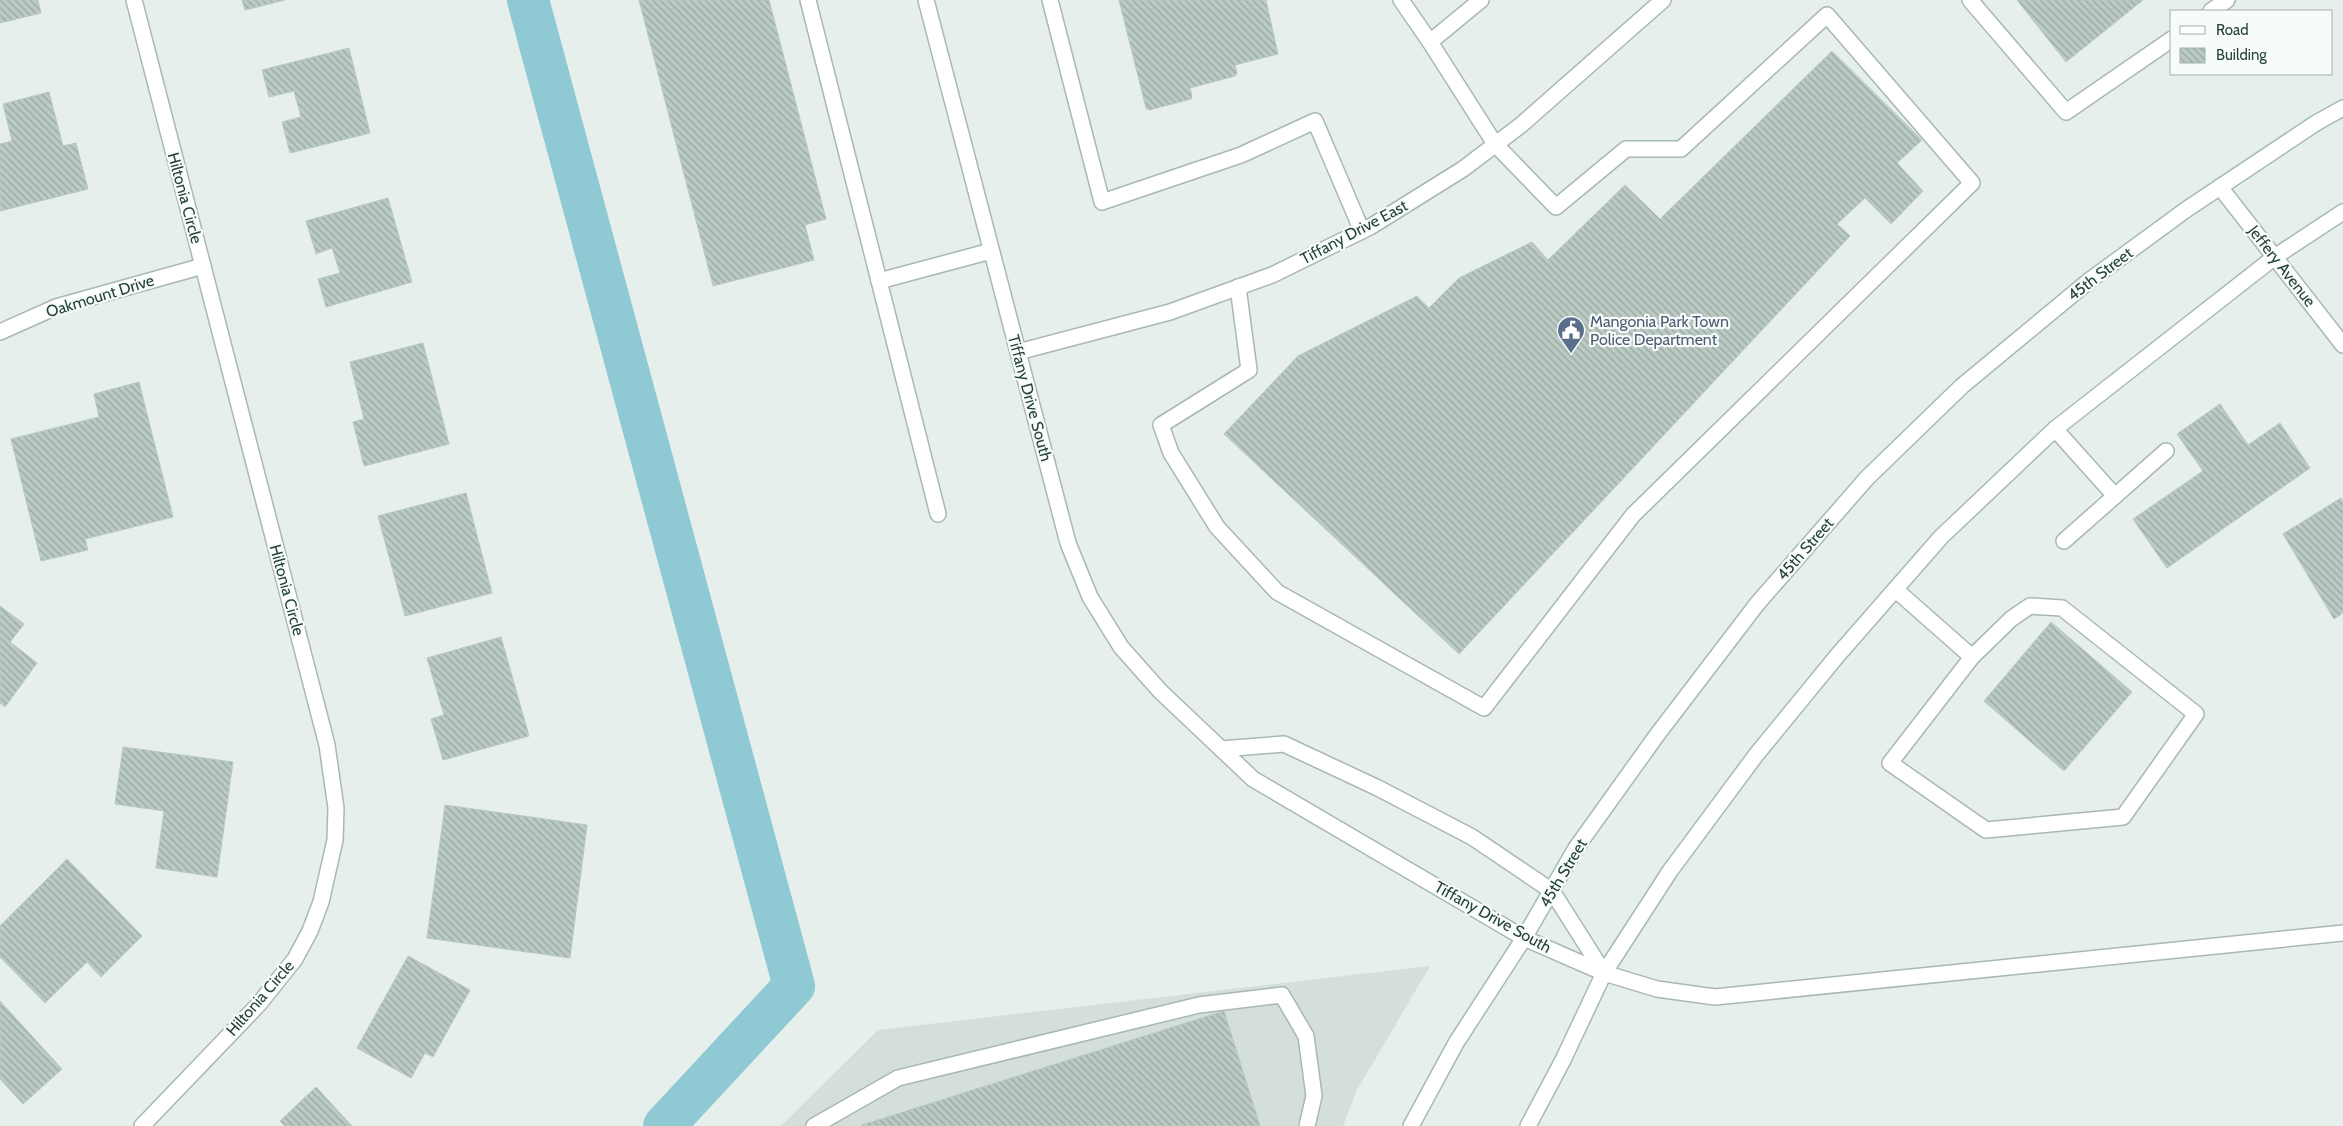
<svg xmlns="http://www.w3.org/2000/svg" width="2343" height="1126" font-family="Cabin,sans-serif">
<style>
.built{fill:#d4dfda}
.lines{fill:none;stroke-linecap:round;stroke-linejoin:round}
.canal{stroke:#8ec9d4;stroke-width:42}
.building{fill:url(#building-back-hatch);stroke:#b8c9c2}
.lane-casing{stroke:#a8b8b2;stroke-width:18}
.street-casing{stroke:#a8b8b2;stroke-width:18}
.secondary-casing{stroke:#a4bbb3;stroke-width:18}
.lane{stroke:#fff;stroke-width:15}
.street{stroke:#fff;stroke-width:15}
.secondary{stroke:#fff;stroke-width:15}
.labels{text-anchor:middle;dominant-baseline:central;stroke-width:4.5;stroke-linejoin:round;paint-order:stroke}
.street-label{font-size:16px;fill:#24423a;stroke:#f7fbf9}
.service-label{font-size:16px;fill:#4e5e75;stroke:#f7fbf9;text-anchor:start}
</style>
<defs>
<pattern id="building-back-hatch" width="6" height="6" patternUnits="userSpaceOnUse" patternTransform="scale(1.25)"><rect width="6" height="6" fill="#bbcac4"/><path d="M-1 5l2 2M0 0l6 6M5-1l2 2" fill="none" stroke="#98a6a0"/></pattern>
</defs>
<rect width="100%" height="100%" fill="#e6efeb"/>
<polygon class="built" points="1430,966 1357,1090 1343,1126 781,1126 878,1030"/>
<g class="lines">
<polyline class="canal" points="528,0 794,986 664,1126"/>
</g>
<g class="building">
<polygon points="0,0 38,0 41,13 0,23"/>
<polygon points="242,0 285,0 245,10"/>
<polygon points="639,0 769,0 826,219 805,225 814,260 713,286"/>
<polygon points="1119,0 1266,0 1278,54 1235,65 1237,73 1235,76 1190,88 1192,96 1191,99 1149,110 1146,108"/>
<polygon points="2017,0 2143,0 2066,62"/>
<polygon points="349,48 370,133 290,153 282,122 301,117 294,91 269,97 262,70"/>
<polygon points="1832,51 1922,140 1897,163 1923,191 1891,224 1865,198 1837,224 1850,236 1459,654 1224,434 1298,356 1417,296 1429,308 1459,278 1532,242 1548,260 1625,185 1660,219"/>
<polygon points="49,92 63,146 76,143 88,189 0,211 0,144 12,141 3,104"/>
<polygon points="388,198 412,282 326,307 318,279 340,273 332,248 316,254 306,221"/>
<polygon points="423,343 449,444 364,466 353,422 364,419 350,362"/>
<polygon points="139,382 173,517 85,539 88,550 41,561 11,439 99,417 94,394"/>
<polygon points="2220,404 2248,445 2280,423 2310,468 2167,568 2133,519 2203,471 2177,434"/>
<polygon points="466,493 492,593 405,616 378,516"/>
<polygon points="2341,498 2343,501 2343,613 2334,619 2283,534"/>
<polygon points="0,606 24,624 10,642 37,663 5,707 0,703"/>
<polygon points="2051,622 2132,692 2064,771 1984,701"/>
<polygon points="501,637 529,736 443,760 431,719 444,715 427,658"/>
<polygon points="123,747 233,762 217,877 156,868 164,811 115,804"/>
<polygon points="445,805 587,825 570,958 427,938"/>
<polygon points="67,859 142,936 101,977 87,962 45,1003 0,957 0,926"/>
<polygon points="408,956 470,990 433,1057 425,1053 411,1078 357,1048"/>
<polygon points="0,1001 62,1069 23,1104 0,1079"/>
<polygon points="1224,1011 1260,1126 862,1126 862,1125"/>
<polygon points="316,1087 352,1126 285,1126 280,1121"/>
</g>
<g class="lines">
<g class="lane-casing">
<g id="lane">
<polyline points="808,0 938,514"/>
<polyline points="1050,0 1102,202 1241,155 1315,121 1362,231"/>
<polyline points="1401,0 1430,42"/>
<polyline points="1970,0 2066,112 2172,39"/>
<polyline points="2211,11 2227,0"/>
<polyline points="879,281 991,251"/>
<polyline points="1238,287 1249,370 1161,425 1171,453 1217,527 1277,592 1484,708 1633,515 1972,183 1827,15 1681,149 1626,149 1556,207 1495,144 1430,42 1481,0"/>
<polyline points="2055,429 2115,496"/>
<polyline points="2064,541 2166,451"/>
<polyline points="1896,590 1972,657 1890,763 1986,830 2123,817 2196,714 2062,608 2030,606 2011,619 1972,657"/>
<polyline points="1604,973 1657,989 1715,997 2343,933"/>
<polyline points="814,1126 898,1078 1199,1005 1282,995 1306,1036 1314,1096 1307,1126"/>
</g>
</g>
<g class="street-casing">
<g id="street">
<polyline points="134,0 327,745 336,808 335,840 321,902 310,931 295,959 259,1004 142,1126"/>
<polyline points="926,0 1068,543 1090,597 1121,647 1160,691 1253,779 1524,938 1604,973"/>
<polyline points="2220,187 2343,345"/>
<polyline points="0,332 56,307 203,266"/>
<polyline points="1018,352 1170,312 1272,275 1370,227 1463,169 1521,125 1663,0"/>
<polyline points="1221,749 1284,744 1378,788 1472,837 1552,891 1604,973"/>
</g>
</g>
<g class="secondary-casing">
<g id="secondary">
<polyline points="1411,1126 1456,1043 1524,938 1576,848 1657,735 1757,604 1867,478 1962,386 2090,280 2187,209 2316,123 2343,108"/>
<polyline points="1528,1126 1563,1060 1604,973 1670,871 1756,755 1837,656 1941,537 2055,429 2276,256 2343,212"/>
</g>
</g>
<use href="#lane" class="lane"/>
<use href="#street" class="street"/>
<use href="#secondary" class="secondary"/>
</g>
<defs>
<g id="civic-pin" transform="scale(1.4375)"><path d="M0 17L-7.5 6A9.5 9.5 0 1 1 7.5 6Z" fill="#5c6f8a" stroke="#f7fbf9"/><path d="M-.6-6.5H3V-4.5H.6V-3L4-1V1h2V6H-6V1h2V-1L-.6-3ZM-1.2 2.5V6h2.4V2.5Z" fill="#fff"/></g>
</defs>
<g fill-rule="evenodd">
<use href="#civic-pin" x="1571" y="330"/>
</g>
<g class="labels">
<g class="street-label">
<text transform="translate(185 198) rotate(75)">Hiltonia Circle</text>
<text transform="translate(1354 232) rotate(-28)">Tiffany Drive East</text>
<text transform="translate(2282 266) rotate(52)">Jeffery Avenue</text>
<text transform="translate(2100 274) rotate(-37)">45th Street</text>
<text transform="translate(100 296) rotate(-17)">Oakmount Drive</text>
<text transform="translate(1030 398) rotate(75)">Tiffany Drive South</text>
<text transform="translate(1805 549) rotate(-49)">45th Street</text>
<text transform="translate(287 590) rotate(75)">Hiltonia Circle</text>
<text transform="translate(1563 873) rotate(-59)">45th Street</text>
<text transform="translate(1493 917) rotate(29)">Tiffany Drive South</text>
<text transform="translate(260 998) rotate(-49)">Hiltonia Circle</text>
</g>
<g class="service-label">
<text x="1590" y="321">Mangonia Park Town<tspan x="1590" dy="18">Police Department</tspan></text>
</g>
</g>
<rect x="2170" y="10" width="162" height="65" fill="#f7fbf9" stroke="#a3b1ad"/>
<rect x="2180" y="26" width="25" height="8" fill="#ffffff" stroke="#a3b1ad"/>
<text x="2216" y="35" font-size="15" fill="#24423a">Road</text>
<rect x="2180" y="48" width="25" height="15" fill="url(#building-back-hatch)" stroke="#a3b1ad"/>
<text x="2216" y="60" font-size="15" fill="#24423a">Building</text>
</svg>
